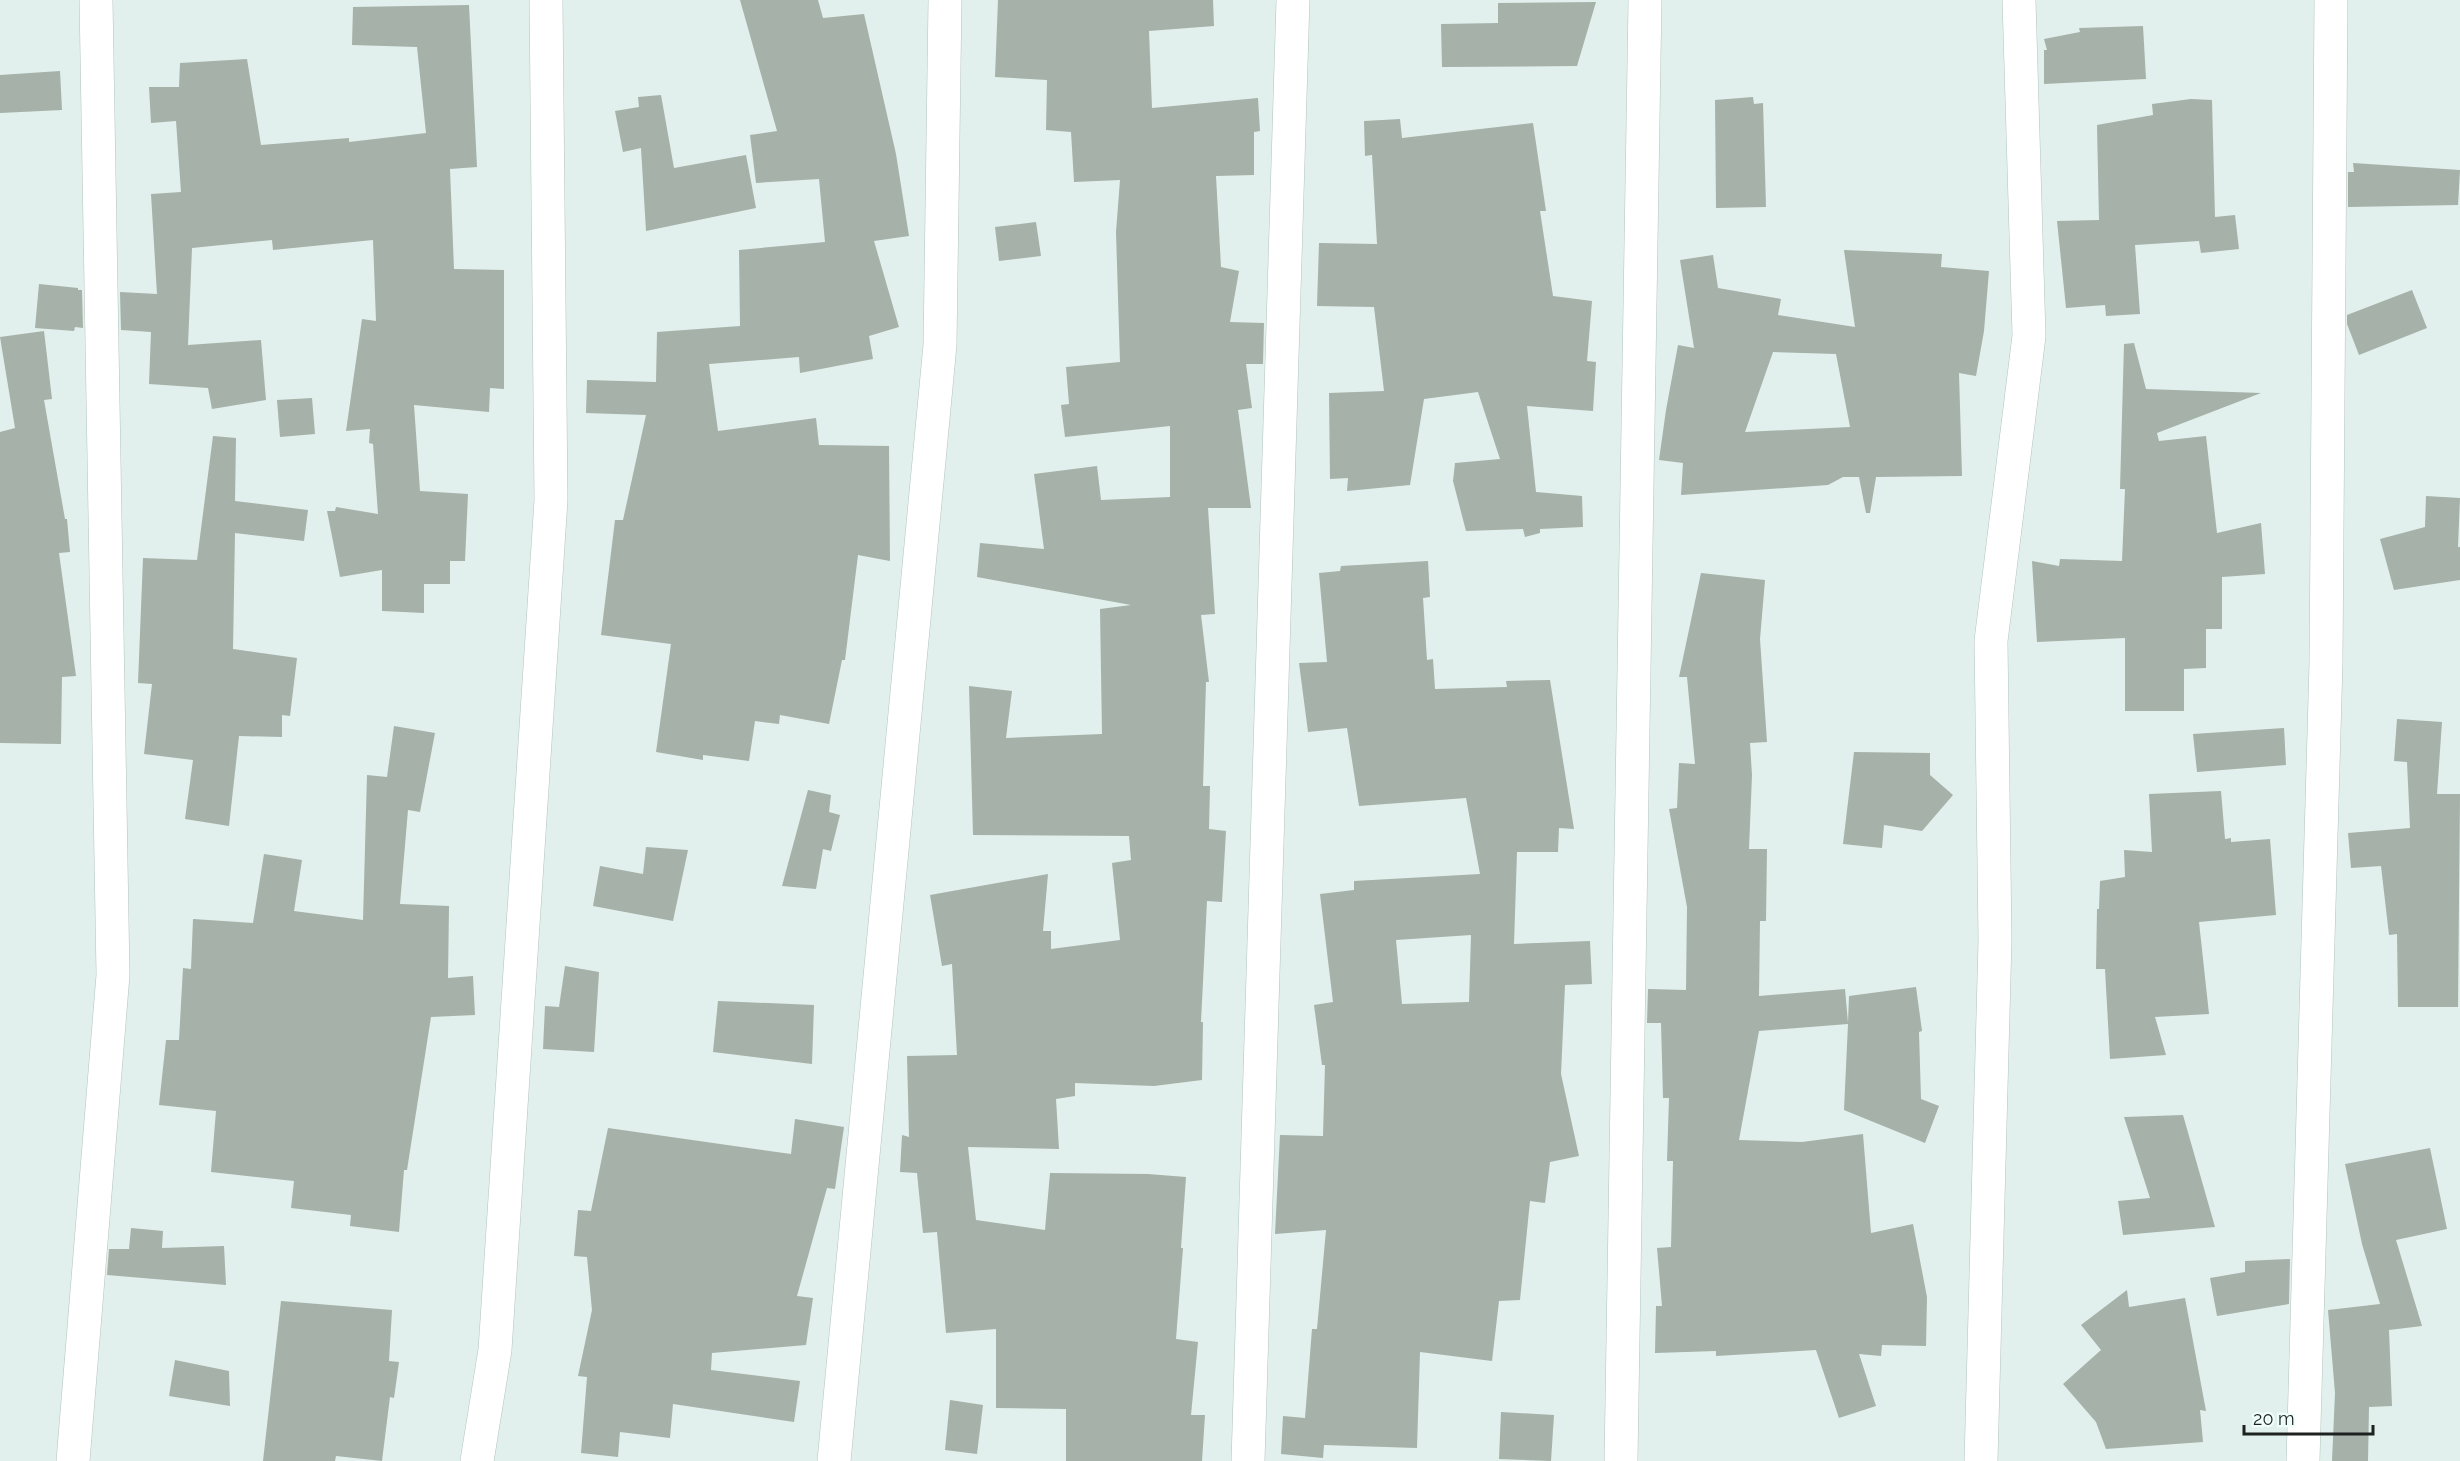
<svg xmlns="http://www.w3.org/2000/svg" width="2460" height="1461" font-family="Raleway,sans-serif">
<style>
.building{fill:#a5b1a9;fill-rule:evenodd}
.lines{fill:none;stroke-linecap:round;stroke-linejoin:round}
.minor-casing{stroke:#b4c3bf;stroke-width:34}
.minor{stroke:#fff;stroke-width:33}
</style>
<rect width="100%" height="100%" fill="#e1f0ec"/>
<g class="building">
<polygon points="740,0 818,0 823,18 864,14 896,154 909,236 874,241 899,327 869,336 873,359 800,373 799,357 709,364 718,431 816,418 819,445 889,446 890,561 858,555 845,660 842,660 829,724 780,715 779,724 755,721 749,761 703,755 703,760 656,752 671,644 601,635 615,520 623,520 646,415 586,413 587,380 656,382 657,332 740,326 739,250 825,242 819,179 756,183 750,135 777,131"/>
<polygon points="998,0 1213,0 1214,26 1149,31 1152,108 1258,98 1260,131 1254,132 1254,175 1216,176 1221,267 1239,271 1230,322 1264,323 1263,364 1246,364 1252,408 1238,410 1251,508 1208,508 1215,614 1201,615 1209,682 1206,682 1203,786 1210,786 1209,829 1226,831 1222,902 1207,901 1201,1022 1203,1022 1202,1080 1154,1086 1075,1083 1075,1096 1056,1099 1059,1149 968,1147 976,1220 1045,1230 1050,1173 1148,1174 1186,1177 1181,1248 1183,1248 1176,1339 1198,1342 1191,1415 1205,1415 1202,1461 1066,1461 1066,1409 996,1408 996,1329 946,1333 937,1232 923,1233 917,1173 900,1172 902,1135 909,1137 907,1056 957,1055 952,964 942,966 930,895 1048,874 1043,931 1051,931 1051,949 1120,940 1112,863 1131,860 1129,836 973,835 969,686 1012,691 1006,738 1102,734 1100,609 1131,605 977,577 980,543 1044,549 1034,474 1097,466 1101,500 1170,497 1170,426 1065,437 1061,405 1069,404 1066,367 1120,362 1116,232 1120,180 1074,182 1071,132 1046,130 1047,80 995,77"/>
<polygon points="1596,2 1577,66 1442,67 1441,24 1498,23 1498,3"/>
<polygon points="469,5 477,167 450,169 454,269 504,270 504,389 490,388 489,412 414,405 420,491 468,494 465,561 450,561 450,584 424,584 424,613 382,611 382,570 340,577 327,511 335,511 336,507 378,514 373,444 369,443 370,429 346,431 362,319 376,321 373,240 273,250 272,240 192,248 188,345 261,340 266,400 212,409 208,388 149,384 151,332 121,330 120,292 157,294 151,194 181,192 176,121 151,123 149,87 179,87 180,63 247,59 261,145 349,138 349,142 426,133 417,47 352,45 353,7"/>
<polygon points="2143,26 2146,79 2044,84 2044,50 2047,50 2044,39 2080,32 2079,28"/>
<polygon points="60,71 62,110 0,113 0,75"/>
<polygon points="661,95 674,168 746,155 756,208 646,231 641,148 623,152 615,111 639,107 638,97"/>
<polygon points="1753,97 1754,104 1763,103 1766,207 1716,208 1715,100"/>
<polygon points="2191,99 2212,100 2215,217 2235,215 2239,249 2201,253 2199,241 2135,245 2140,314 2106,316 2105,305 2066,308 2057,221 2099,220 2097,125 2153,115 2152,104"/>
<polygon points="1400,119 1402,138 1533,123 1546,211 1540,211 1553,296 1592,301 1587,361 1596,362 1593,411 1527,406 1536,492 1582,496 1583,527 1540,529 1540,533 1525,537 1523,529 1466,531 1453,481 1455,463 1500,459 1478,392 1424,399 1410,485 1347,491 1348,478 1330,479 1329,393 1384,391 1374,307 1317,306 1319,243 1377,244 1372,155 1365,156 1364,121"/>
<polygon points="2353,163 2460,170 2458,205 2348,207 2348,172 2354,172"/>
<polygon points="1036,222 1041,256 999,261 995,227"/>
<path d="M1844,250L1942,254L1941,267L1989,271L1984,331L1976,376L1959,373L1962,476L1876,477L1870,513H1866L1859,477H1843L1828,485L1681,495L1683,463L1659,460L1666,410L1678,345L1694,348L1680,260L1713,255L1718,288L1781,299L1778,315L1855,327ZM1773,352L1836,354L1850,427L1745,432Z"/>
<polygon points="39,284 78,288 78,290 82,290 83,328 75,327 74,331 35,328"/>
<polygon points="2412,290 2427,328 2359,355 2347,324 2347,315"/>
<polygon points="44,331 52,399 44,400 65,519 67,519 70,552 59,553 76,676 62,677 61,744 0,743 0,432 15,428 0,337"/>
<polygon points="2134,343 2146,389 2261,393 2157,433 2159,441 2206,436 2217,533 2261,523 2265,574 2222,577 2222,629 2206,629 2206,668 2184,669 2184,711 2125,711 2125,638 2037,642 2032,561 2059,566 2060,559 2122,561 2125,489 2120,489 2124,344"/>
<polygon points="312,398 315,434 280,437 277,400"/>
<polygon points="213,436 236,438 235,501 308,510 304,541 235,533 233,649 297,658 290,716 282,715 282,737 239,736 229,826 185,819 193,760 144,754 152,684 138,683 143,558 197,560"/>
<polygon points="2426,496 2460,498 2458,547 2460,547 2460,580 2394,590 2380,539 2425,527"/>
<path d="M1428,561L1430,597L1423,598L1427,660L1433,659L1435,689L1507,687L1506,681L1550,680L1574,829L1559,828L1558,852H1517L1514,944L1590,941L1592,984L1565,985L1561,1074L1579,1156L1550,1162L1545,1203L1530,1201L1520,1300L1499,1301L1492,1361L1420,1352L1417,1448L1324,1445L1323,1458L1281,1454L1283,1416L1305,1418L1312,1329H1317L1326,1230L1275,1234L1280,1135L1323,1136L1325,1065H1322L1314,1005L1333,1002L1320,894L1354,890V881L1480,874L1466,798L1359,806L1347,728L1308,732L1299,663L1327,662L1319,573L1340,571L1341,566ZM1471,935L1469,1002L1402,1004L1396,940Z"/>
<polygon points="1701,573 1765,580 1760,639 1767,742 1750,743 1752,775 1749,849 1767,849 1766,921 1760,921 1759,996 1845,989 1848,1023 1849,996 1916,987 1922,1031 1919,1032 1921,1099 1939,1106 1925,1143 1844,1110 1848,1024 1759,1031 1739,1140 1802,1142 1863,1134 1871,1233 1913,1224 1927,1297 1926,1346 1882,1345 1881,1356 1859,1354 1876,1406 1839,1418 1816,1350 1716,1356 1716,1351 1655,1353 1656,1306 1662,1306 1657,1248 1671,1247 1673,1161 1667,1161 1669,1098 1663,1098 1661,1023 1647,1023 1648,989 1686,990 1687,907 1669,809 1677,808 1679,763 1695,764 1687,677 1679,677"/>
<polygon points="2397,719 2442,722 2437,794 2460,794 2458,1007 2398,1007 2397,934 2389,935 2381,866 2351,868 2348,833 2410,828 2407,762 2394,761"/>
<polygon points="394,726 435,733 420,812 408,810 400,904 449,906 448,978 473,976 475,1015 431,1017 407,1170 404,1170 399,1232 350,1226 351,1215 291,1208 294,1181 211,1172 216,1111 159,1105 166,1040 179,1040 183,968 191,969 193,919 253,923 264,854 302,860 294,911 363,920 367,775 387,777"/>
<polygon points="2284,728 2286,765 2197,772 2193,734"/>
<polygon points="1854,752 1930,753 1930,775 1953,795 1922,831 1884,825 1882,848 1843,844"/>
<polygon points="808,790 831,795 829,812 840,815 831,851 823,849 816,889 782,886"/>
<polygon points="2221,791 2225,839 2231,838 2231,842 2270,839 2276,915 2199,922 2209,1014 2155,1017 2166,1055 2110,1059 2105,969 2096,969 2097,909 2099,909 2100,881 2125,877 2124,850 2152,852 2149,794"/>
<polygon points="646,847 688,850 673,921 593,906 600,866 643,874"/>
<polygon points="565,966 599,972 594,1052 543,1049 545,1006 559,1007"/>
<polygon points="718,1001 814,1005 812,1064 713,1052"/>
<polygon points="2183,1115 2215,1227 2123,1235 2118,1201 2150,1198 2124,1117"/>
<polygon points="795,1119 844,1127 835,1189 827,1188 797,1296 813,1298 806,1345 712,1353 711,1370 800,1381 794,1422 673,1404 670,1438 620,1432 618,1457 581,1453 587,1377 578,1376 592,1310 587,1257 574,1256 578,1210 591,1211 608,1128 791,1154"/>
<polygon points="2430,1148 2447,1229 2396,1240 2422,1326 2389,1330 2392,1406 2369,1407 2368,1461 2332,1461 2335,1393 2328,1310 2380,1304 2362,1244 2345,1164"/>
<polygon points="131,1228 163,1231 162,1248 224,1246 226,1285 107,1275 109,1249 129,1249"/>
<polygon points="2290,1259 2289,1304 2217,1316 2210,1278 2245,1272 2245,1261"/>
<polygon points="2127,1290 2129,1307 2185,1298 2206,1411 2200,1410 2203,1442 2106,1449 2096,1422 2063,1384 2101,1350 2081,1325"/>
<polygon points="281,1301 392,1310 389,1361 399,1362 394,1398 390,1397 382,1461 336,1456 335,1461 263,1461"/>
<polygon points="175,1360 229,1371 230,1406 169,1396"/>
<polygon points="950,1400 983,1405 977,1454 945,1450"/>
<polygon points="1501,1412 1554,1415 1551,1461 1499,1459"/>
</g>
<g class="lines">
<g class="minor-casing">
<g id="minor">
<polyline points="73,1461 113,975 96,0"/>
<polyline points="477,1461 495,1350 551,500 546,0"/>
<polyline points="834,1461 940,345 945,0"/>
<polyline points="1248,1461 1293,0"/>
<polyline points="1621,1461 1645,0"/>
<polyline points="1981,1461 1995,940 1991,641 2029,336 2019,0"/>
<polyline points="2303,1461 2326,663 2331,0"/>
</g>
</g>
<use href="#minor" class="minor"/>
</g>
<path d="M2244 1425v9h129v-9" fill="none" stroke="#1d2221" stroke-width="3"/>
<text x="2253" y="1425" font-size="18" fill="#1d2221" stroke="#effefa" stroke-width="4.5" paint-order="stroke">20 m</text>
</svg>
